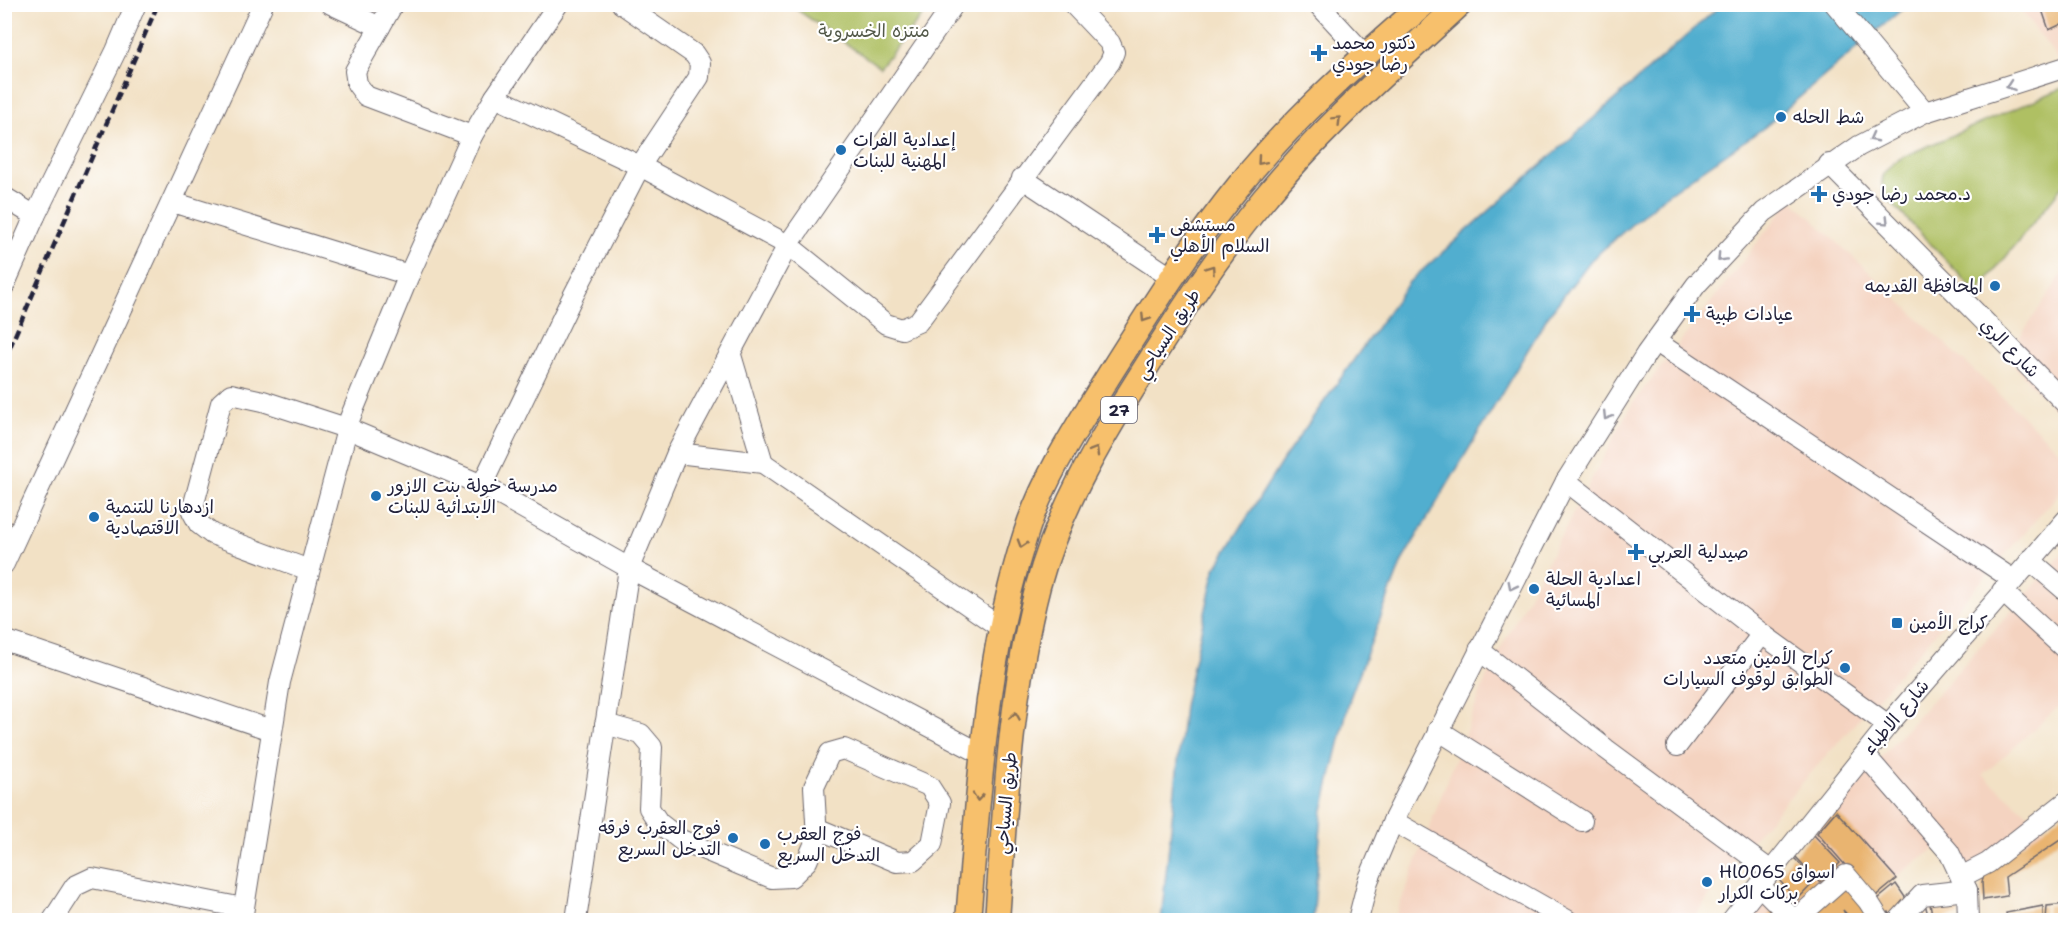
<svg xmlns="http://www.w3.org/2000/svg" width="2070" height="925" font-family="'Shantell Sans','Playpen Sans Arabic',sans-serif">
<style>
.built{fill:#f4d3c0}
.green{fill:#afc063;stroke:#68714f;stroke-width:1.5}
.water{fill:#51aecf;stroke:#3a6885;stroke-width:1.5}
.building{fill:#e9b470}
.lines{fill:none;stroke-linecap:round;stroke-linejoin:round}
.minor-casing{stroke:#6b656b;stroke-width:22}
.major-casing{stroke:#6b656b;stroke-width:27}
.minor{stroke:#fff;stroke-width:20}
.major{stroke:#f7c06c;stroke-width:24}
.rail{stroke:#22223b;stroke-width:4.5;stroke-dasharray:9 4.5;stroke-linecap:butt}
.oneway{stroke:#9c9ca7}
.oneway2{stroke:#8c7154}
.poi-dot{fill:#1f6fb2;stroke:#fff;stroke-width:2}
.labels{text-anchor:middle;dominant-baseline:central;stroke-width:4.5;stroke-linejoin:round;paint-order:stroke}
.shield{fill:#fff;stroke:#646476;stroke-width:1.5}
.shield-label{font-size:16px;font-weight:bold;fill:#22223b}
.park-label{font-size:18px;fill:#535949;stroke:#fff}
.poi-label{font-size:18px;fill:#22223b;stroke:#fff;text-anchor:start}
.street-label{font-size:18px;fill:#22223b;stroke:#fff}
</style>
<rect width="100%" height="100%" fill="#fff"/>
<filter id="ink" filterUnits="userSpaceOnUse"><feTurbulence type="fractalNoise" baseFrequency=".0167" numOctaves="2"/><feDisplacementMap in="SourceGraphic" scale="12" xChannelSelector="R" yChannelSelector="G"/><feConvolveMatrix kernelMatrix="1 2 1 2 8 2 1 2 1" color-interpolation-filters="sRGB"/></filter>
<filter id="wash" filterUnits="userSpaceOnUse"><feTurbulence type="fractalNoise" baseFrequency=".008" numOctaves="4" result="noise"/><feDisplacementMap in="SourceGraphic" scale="24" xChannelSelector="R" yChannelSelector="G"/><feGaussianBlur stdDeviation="1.35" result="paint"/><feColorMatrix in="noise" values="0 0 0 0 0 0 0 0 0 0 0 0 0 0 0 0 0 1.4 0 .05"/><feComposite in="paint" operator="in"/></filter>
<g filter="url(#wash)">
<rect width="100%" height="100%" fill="#f2e1c5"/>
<g class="built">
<polygon points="2017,5 2065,5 2065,61 2062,64"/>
<polygon points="1791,199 2065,456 2065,487 1732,862 1693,920 1394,920 1490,668 1632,404"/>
<polygon points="2065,270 2065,420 2006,357"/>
<polygon points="2065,551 2065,701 1983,775 2045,829 1971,875 1943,843 1860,903 1844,880 1805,920 1752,920 1824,821"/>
</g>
<g class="green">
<polygon points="790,5 931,5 880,67"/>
<path d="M2065,87V183L1977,293L1885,196C1876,175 1889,164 1907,155Z"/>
</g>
<polygon class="water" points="1721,5 1907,5 1765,127 1662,198 1591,260 1548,316 1402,561 1350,698 1322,814 1313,920 1161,920 1184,706 1215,569 1284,458 1409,282"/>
<g id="blocks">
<g class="building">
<polygon points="2040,4 2066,4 2066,22 2049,30"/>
<polygon points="1836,811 1897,879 1874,898 1817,833"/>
<polygon points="2066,812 2066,836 2005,877 2007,896 1983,900 1982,882 1985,872"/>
<polygon points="1813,834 1840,863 1820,882 1794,855"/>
<polygon points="1792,856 1816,880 1797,900 1778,879"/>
<polygon points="2066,879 2066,900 2062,900 2061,880"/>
<polygon points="1849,881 1873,911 1862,920 1852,920 1843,910 1848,920 1813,920 1809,915"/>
<polygon points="1896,884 1911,906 1893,920 1889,912 1881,919 1872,904"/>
<polygon points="1957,895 1959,915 1933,920 1929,898"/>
<polygon points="1925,903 1929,920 1903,920"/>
<polygon points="2066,904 2066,920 2046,920 2047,906"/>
<polygon points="2043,906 2043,920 2007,920 2006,913"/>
<polygon points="1775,909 1786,920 1764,920"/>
</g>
</g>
</g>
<g filter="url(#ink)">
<use href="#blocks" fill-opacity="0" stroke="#6b656b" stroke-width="1.5"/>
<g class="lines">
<g class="minor-casing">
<g id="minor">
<polyline points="331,4 380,27"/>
<polyline points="393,4 355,71 357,84 366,96 472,136"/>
<polyline points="1318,4 1365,55"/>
<polyline points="1835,4 1925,112"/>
<polyline points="495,97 640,166 788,245 886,324 902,329 918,322 1110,62 1114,52 1110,43 1073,4"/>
<polyline points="1829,164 2066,404"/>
<polyline points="1022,178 1172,278"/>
<polyline points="4,197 35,216"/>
<polyline points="172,202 409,275"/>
<polyline points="4,286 35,216 116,51 136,4"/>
<polyline points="1655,341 2012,579"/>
<polyline points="731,355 763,463"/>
<polyline points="677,453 763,463 1001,628"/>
<polyline points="1566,481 1762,634 1888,725"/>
<polyline points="482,485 570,302 640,166 699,77 700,63 694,54 622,4"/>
<polyline points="2030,560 2066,591"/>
<polyline points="4,564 263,4"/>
<polyline points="309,570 212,534 199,524 192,511 221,403 231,394 263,401 346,428 482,485 629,568 982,754"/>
<polyline points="2002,591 2066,650"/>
<polyline points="4,640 271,730"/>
<polyline points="1479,650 1606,749 1771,871"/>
<polyline points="605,724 641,734 652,747 649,808 659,823 681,840 772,878 791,877 807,861 817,838 814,787 830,753 844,749 929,786 940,803 932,844 913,861 897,862 816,828"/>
<polyline points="1438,730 1582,821"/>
<polyline points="1677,746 1762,634"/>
<polyline points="1865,755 1949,852 1967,890 1968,920"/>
<polyline points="1393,821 1567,920"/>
<polyline points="1961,877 1988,863 2066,802"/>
<polyline points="1760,886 1794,920"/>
<polyline points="53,920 75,886 92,878 243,908"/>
<polyline points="242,920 280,682 350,418 409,275 472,136 495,97 558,4"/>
<polyline points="576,920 629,568 677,453 788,245 954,4"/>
<polyline points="1358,920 1368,881 1393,821 1566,481 1646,354 1696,285 1764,212 1859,146 1925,112 2066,67"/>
<polyline points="1732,920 1888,725 2066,520"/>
<polyline points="1795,920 1846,875 1868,901 1880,920"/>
<polyline points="1899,920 1922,895 1967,890"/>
</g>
</g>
<g class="major-casing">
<g id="major">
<path d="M968,920C979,792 985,660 1025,536C1043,477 1079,424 1111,372C1152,307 1193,242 1241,183C1295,117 1359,60 1424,4"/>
<path d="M997,920C1005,810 1010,694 1038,586C1058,512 1097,445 1138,380C1177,318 1216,257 1263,200C1322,128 1392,67 1460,4"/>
</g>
</g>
<use href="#minor" class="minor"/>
<use href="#major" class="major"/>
<polyline class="rail" points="4,361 158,4"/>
</g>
<defs><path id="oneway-chevron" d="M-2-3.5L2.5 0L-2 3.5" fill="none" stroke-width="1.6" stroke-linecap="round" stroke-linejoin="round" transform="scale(1.5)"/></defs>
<g class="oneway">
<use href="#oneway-chevron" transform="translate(2010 86) rotate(161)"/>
<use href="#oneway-chevron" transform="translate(1873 138) rotate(152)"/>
<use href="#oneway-chevron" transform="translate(1885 221) rotate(45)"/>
<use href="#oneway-chevron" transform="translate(1721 258) rotate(133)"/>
<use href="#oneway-chevron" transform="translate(1607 416) rotate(122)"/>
<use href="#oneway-chevron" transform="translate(1512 586) rotate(117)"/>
</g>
<g class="oneway2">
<use href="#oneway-chevron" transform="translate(1337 120) rotate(-45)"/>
<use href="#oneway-chevron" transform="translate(1261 161) rotate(131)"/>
<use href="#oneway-chevron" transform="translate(1211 269) rotate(-55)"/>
<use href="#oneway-chevron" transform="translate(1145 318) rotate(123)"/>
<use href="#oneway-chevron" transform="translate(1095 451) rotate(-60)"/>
<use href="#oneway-chevron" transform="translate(1022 544) rotate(107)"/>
<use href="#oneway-chevron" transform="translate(1015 716) rotate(-81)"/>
<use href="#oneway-chevron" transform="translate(978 797) rotate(95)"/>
</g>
</g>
<g class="poi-dot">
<path d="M1316 44h6v6h6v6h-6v6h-6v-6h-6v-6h6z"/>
<circle cx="1781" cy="117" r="6"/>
<circle cx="841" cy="150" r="6"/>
<path d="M1816 185h6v6h6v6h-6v6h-6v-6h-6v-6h6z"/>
<path d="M1154 226h6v6h6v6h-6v6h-6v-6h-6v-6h6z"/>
<circle cx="1995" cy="286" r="6"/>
<path d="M1689 305h6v6h6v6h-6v6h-6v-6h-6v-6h6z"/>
<circle cx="376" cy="496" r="6"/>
<circle cx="94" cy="517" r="6"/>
<path d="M1633 543h6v6h6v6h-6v6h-6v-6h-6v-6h6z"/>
<circle cx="1534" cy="589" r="6"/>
<rect x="1891" y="617" width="12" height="12" rx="3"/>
<circle cx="1845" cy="668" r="6"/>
<circle cx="733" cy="838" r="6"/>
<circle cx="765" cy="844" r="6"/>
<circle cx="1707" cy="882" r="6"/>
</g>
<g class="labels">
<rect class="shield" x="1101" y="397" width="36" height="26" rx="4.5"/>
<g class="shield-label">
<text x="1119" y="410">27</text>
</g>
<g class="park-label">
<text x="874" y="31">منتزه الخسروية</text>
</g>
<g class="poi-label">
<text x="1332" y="43">دكتور محمد<tspan x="1332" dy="21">رضا جودي</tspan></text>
<text x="1793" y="117">شط الحله</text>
<text x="853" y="140">إعدادية الفرات<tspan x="853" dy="21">المهنية للبنات</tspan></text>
<text x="1832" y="194">د.محمد رضا جودي</text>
<text x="1170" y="225">مستشفى<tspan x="1170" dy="21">السلام الأهلي</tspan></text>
<text x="1983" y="286" text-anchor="end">المحافظة القديمه</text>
<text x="1706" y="314">عيادات طبية</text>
<text x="388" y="486">مدرسة خولة بنت الازور<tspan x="388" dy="21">الابتدائية للبنات</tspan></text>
<text x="106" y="507">ازدهارنا للتنمية<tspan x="106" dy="21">الاقتصادية</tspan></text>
<text x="1648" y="552">صيدلية العربي</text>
<text x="1546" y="579">اعدادية الحلة<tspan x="1546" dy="21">المسائية</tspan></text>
<text x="1909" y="623">كراج الأمين</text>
<text x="1833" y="658" text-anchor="end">كراح الأمين متعدد<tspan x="1833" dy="21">الطوابق لوقوف السيارات</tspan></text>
<text x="721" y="828" text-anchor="end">فوج العقرب فرقه<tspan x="721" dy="21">التدخل السريع</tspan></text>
<text x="777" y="834">فوج العقرب<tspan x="777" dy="21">التدخل السريع</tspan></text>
<text x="1719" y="872">Hl0065 اسواق<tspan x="1719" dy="21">بركات الكرار</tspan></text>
</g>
<g class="street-label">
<text transform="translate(1168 334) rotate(-57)">طريق السياحي</text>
<text transform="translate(2010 348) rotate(45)">شارع الري</text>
<text transform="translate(1896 717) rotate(-50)">شارع الاطباء</text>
<text transform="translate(1006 803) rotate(-85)">طريق السياحي</text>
</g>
</g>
<rect width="2070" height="925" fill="none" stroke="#fff" stroke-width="24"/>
</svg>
